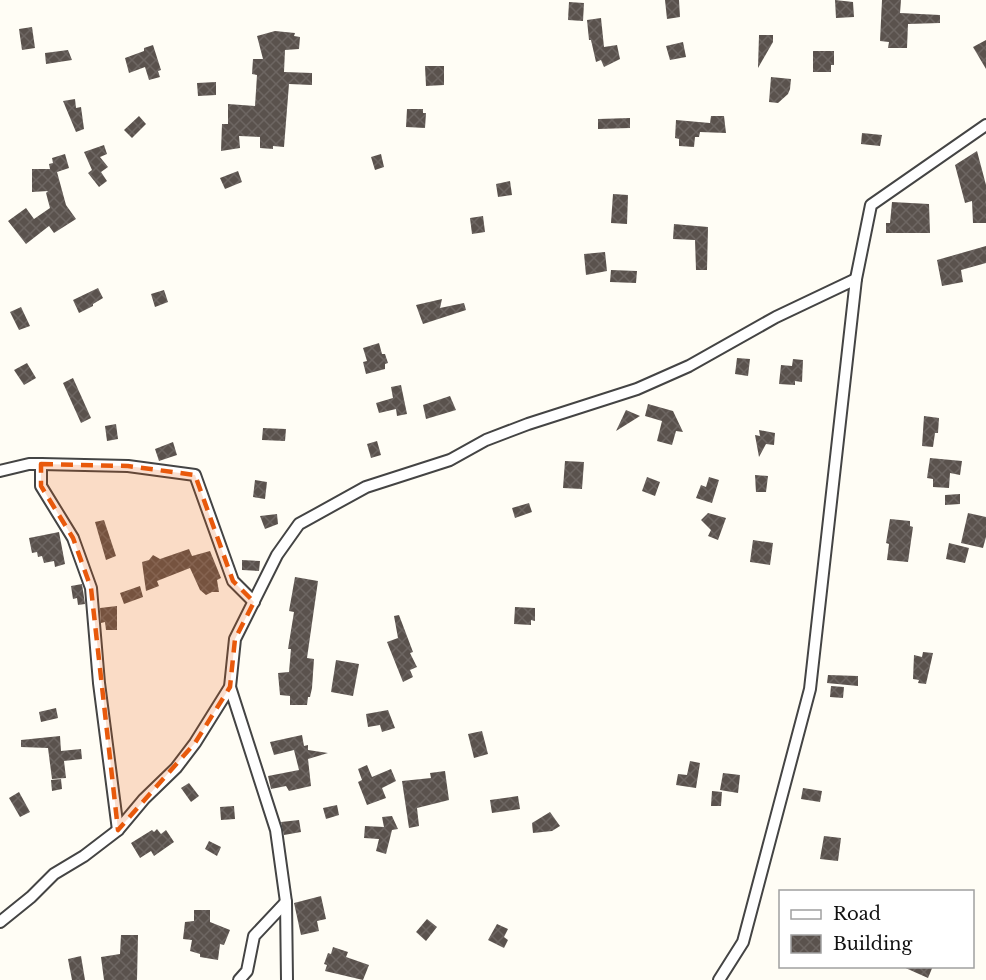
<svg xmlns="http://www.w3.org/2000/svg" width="986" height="980" font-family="'Libre Baskerville',serif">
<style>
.building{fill:url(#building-cross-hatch)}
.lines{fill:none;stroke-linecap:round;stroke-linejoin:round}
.minor-casing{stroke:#444;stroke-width:14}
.minor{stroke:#fff;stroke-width:10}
.marked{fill:#e8590c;fill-opacity:0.2;stroke:#e8590c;stroke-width:4.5;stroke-dasharray:12 8;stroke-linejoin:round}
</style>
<defs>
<pattern id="building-cross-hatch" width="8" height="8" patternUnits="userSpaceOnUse" patternTransform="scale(1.5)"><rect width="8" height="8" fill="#5a524d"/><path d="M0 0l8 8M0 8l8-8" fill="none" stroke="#6d6662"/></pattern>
</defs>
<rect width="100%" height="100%" fill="#fffdf5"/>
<g class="building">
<polygon points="665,0 679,0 680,17 667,19"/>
<polygon points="835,0 853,2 854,17 836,18"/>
<polygon points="882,0 901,0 900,13 940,15 940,23 908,24 907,48 888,48 889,42 880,41"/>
<polygon points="569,2 584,3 583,21 568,20"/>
<polygon points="601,18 604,47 617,45 620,59 604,67 601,60 596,62 591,40 589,40 587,20"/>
<polygon points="32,27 35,48 22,50 19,29"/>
<polygon points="275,31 295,33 294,36 300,37 299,49 285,50 284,72 312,73 312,85 289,84 284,147 273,146 273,149 260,148 260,137 239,136 240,148 221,151 222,124 228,124 228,104 255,106 257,75 252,74 253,59 263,59 257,36"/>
<polygon points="759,35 773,35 773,42 758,68"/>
<polygon points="986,40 986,69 973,47"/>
<polygon points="683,42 686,57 670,60 666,46"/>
<polygon points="153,45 161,70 158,71 160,77 149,80 145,67 129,73 125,58 144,51 144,48"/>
<polygon points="68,50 72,60 46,64 45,53"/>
<polygon points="813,51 834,51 834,65 831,65 831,72 813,72"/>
<polygon points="425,66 444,66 444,85 426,86"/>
<polygon points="771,77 791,79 790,89 788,94 778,103 769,102"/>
<polygon points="216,82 216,95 198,96 197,83"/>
<polygon points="75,99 76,108 81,107 84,129 76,132 63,101"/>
<polygon points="407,109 423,109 423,113 426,113 425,128 406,127"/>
<polygon points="139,116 146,124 132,138 124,130"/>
<polygon points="711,116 724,116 726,133 700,132 699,137 695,137 694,147 679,146 679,139 675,138 676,120 710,123"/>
<polygon points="630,118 630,128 598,129 598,119"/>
<polygon points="862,133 882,135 880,146 861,144"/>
<polygon points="104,145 107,154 100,157 108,167 101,172 107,181 99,187 88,173 92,170 84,152"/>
<polygon points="977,151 986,185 986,223 973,223 972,201 965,203 955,165"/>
<polygon points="65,154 69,168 57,172 66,205 76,219 54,233 49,226 26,244 8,221 26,208 34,219 50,208 46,193 48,191 32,192 32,169 50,169 49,164 53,163 52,158"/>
<polygon points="381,154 384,167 375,170 371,157"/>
<polygon points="238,171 242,182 225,189 220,178"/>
<polygon points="510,181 512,195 498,197 496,184"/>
<polygon points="613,194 628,195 627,224 611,223"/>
<polygon points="892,202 929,204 930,233 886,233 886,223 890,223"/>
<polygon points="483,216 485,232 472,234 470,218"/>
<polygon points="674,224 708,227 707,270 696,270 695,240 673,239"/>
<polygon points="986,246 986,263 961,270 963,282 942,286 937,260"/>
<polygon points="605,252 607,271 586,275 584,254"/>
<polygon points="611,270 637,271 636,283 610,282"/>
<polygon points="98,288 103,298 93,304 93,306 79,313 73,300"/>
<polygon points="164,290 168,302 155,307 151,294"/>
<polygon points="442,299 440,308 464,303 466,310 423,324 416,305"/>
<polygon points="21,307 30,326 19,330 10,312"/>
<polygon points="379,343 382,354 385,354 388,363 385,364 385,369 366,374 363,362 367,361 363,348"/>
<polygon points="737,358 750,359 748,376 735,374"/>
<polygon points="793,359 803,360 802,382 795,381 795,385 779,384 781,365 792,366"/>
<polygon points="27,363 36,378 24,385 14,370"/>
<polygon points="73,378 91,418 81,423 63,383"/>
<polygon points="401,385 407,414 397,416 396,409 379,413 376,403 393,398 391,387"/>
<polygon points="450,396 456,410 426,419 423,405"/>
<polygon points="648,404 673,411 683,432 676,431 672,445 657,441 662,421 645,416"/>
<polygon points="626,410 640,416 616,431"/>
<polygon points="924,416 939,418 938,433 935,433 933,447 922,446"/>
<polygon points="116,424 118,439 107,441 105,426"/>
<polygon points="263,428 286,429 285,441 262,440"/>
<polygon points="759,430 775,433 774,445 766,444 759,457 755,435 760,436"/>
<polygon points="377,441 381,455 371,458 367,444"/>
<polygon points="173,442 177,455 159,461 155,449"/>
<polygon points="930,458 962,461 960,475 950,473 949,488 933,487 933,479 927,478"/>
<polygon points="565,461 584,462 582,489 563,488"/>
<polygon points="755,475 768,476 766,492 756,492"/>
<polygon points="647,477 660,482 655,496 642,491"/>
<polygon points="709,477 719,480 712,503 696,498 701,485 706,487"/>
<polygon points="255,480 267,482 265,499 253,497"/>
<polygon points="960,494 960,504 945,505 945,495"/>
<polygon points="529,503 532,512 515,518 512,508"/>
<polygon points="708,513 726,518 718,540 708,536 711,530 701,520"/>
<polygon points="968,513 986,517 986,537 983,548 961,543"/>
<polygon points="277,514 278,524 265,529 260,516"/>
<polygon points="890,519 910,521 910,526 913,527 908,562 887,560 889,544 886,543"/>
<polygon points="104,520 116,556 106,560 95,522"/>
<polygon points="59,532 65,564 55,567 54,561 44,563 42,556 38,557 37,552 32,553 29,538"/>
<polygon points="753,540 773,543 770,565 750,562"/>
<polygon points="949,543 969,548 965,563 946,559"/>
<polygon points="189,549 192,556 210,551 221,578 217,580 219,592 212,592 206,595 200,590 190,568 157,581 159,586 146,591 142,562 149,560 153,555 160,559"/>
<polygon points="242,560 260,561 259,571 242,570"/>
<polygon points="295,577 318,581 307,658 314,659 312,688 310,697 308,697 307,705 290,705 290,696 280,695 278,673 289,672 291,649 288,649 294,612 289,611"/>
<polygon points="82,584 85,604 78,605 77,598 73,599 71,586"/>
<polygon points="140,586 143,597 124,604 120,593"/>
<polygon points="117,606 117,630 106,630 105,622 101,623 100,608"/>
<polygon points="515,607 535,608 535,621 531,620 531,625 514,624"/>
<polygon points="399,615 413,652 410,653 417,667 410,670 413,677 403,682 387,642 398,638 394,616"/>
<polygon points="923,652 933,653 926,684 918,683 919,680 913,679 914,655 922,657"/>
<polygon points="336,660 359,664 353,696 331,692"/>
<polygon points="828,675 858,676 858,686 827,683"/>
<polygon points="831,686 844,687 843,698 830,697"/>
<polygon points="56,708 58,718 41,722 39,712"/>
<polygon points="388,710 395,728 382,732 380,725 368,727 366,714"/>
<polygon points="482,731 488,754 474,758 468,734"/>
<polygon points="302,735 304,746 308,745 308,750 328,753 308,759 311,786 289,791 286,786 271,789 268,776 299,770 294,750 274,755 270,742"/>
<polygon points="60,736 61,751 81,749 82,759 64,761 66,778 52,779 48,748 21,747 21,740"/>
<polygon points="690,761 700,763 696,788 676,785 678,774 687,775"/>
<polygon points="367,765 372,777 391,769 396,781 382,788 386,798 367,805 358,782 362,780 358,769"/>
<polygon points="445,771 449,800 417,808 419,826 409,828 402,781 431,778 430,773"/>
<polygon points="723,773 740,775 738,793 720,790"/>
<polygon points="61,779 62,789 52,791 51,780"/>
<polygon points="189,783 199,796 191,802 181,788"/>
<polygon points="803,788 822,791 820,802 801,799"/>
<polygon points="712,791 722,792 721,806 711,806"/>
<polygon points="19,792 30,812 20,817 9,798"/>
<polygon points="518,796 520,809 492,813 490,800"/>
<polygon points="337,805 339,815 326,819 323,808"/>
<polygon points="234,806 235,819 221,820 220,807"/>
<polygon points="550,812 560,826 552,831 533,833 532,823"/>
<polygon points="392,816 398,829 392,830 386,854 376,851 379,839 364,838 365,826 384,827 382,817"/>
<polygon points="299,820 301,832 284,835 281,822"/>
<polygon points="157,829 161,834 166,830 174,842 154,856 151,851 140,858 131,843 152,830 154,832"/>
<polygon points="824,836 841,838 838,861 820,859"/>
<polygon points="209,841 221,847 217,856 205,849"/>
<polygon points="321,896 326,919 317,921 319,931 301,935 294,903"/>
<polygon points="194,910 210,910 210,922 230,930 224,945 220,944 218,960 200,957 200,954 190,951 192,940 183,939 185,922 194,921"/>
<polygon points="427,919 437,927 426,941 416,932"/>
<polygon points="497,924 508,929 504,937 508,940 504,948 488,940"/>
<polygon points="121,935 138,935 137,980 104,980 101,957 120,954"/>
<polygon points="333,947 348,952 346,957 369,965 363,980 325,971 327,965 324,964 328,953 331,954"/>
<polygon points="81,956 85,980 72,980 68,959"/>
<polygon points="901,966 933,966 928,978"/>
</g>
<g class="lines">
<g class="minor-casing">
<g id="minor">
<polyline points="856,279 871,205 986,125"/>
<polyline points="41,464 41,486 73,538 91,588 99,683 118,830"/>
<polyline points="0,471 29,464 41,464 128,466 195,475 233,581 254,602"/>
<polyline points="230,687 276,830 286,902 287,980"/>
<polyline points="0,922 31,897 54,874 84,856 118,830 144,799 176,768 195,743 230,687 235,639 277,555 299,524 366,487 450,460 486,440 528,424 637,389 689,366 776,317 856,279 810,689 743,942 719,980"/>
<polyline points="239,980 247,971 254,936 286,902"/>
</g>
</g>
<use href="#minor" class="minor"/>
</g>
<path class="marked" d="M41,464L128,466L195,475L233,581L254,602L235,639L230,687L195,743L118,830L91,588L73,538L41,486Z"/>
<rect x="779" y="890" width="195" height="78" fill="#ffffff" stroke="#a0a0a0" stroke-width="1.5"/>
<rect x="791" y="910" width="30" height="9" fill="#ffffff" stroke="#a0a0a0" stroke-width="1.5"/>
<text x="833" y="920" font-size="18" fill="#111111">Road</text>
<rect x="791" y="935" width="30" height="18" fill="url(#building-cross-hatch)" stroke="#a0a0a0" stroke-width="1.5"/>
<text x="833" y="950" font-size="18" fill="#111111">Building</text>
</svg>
